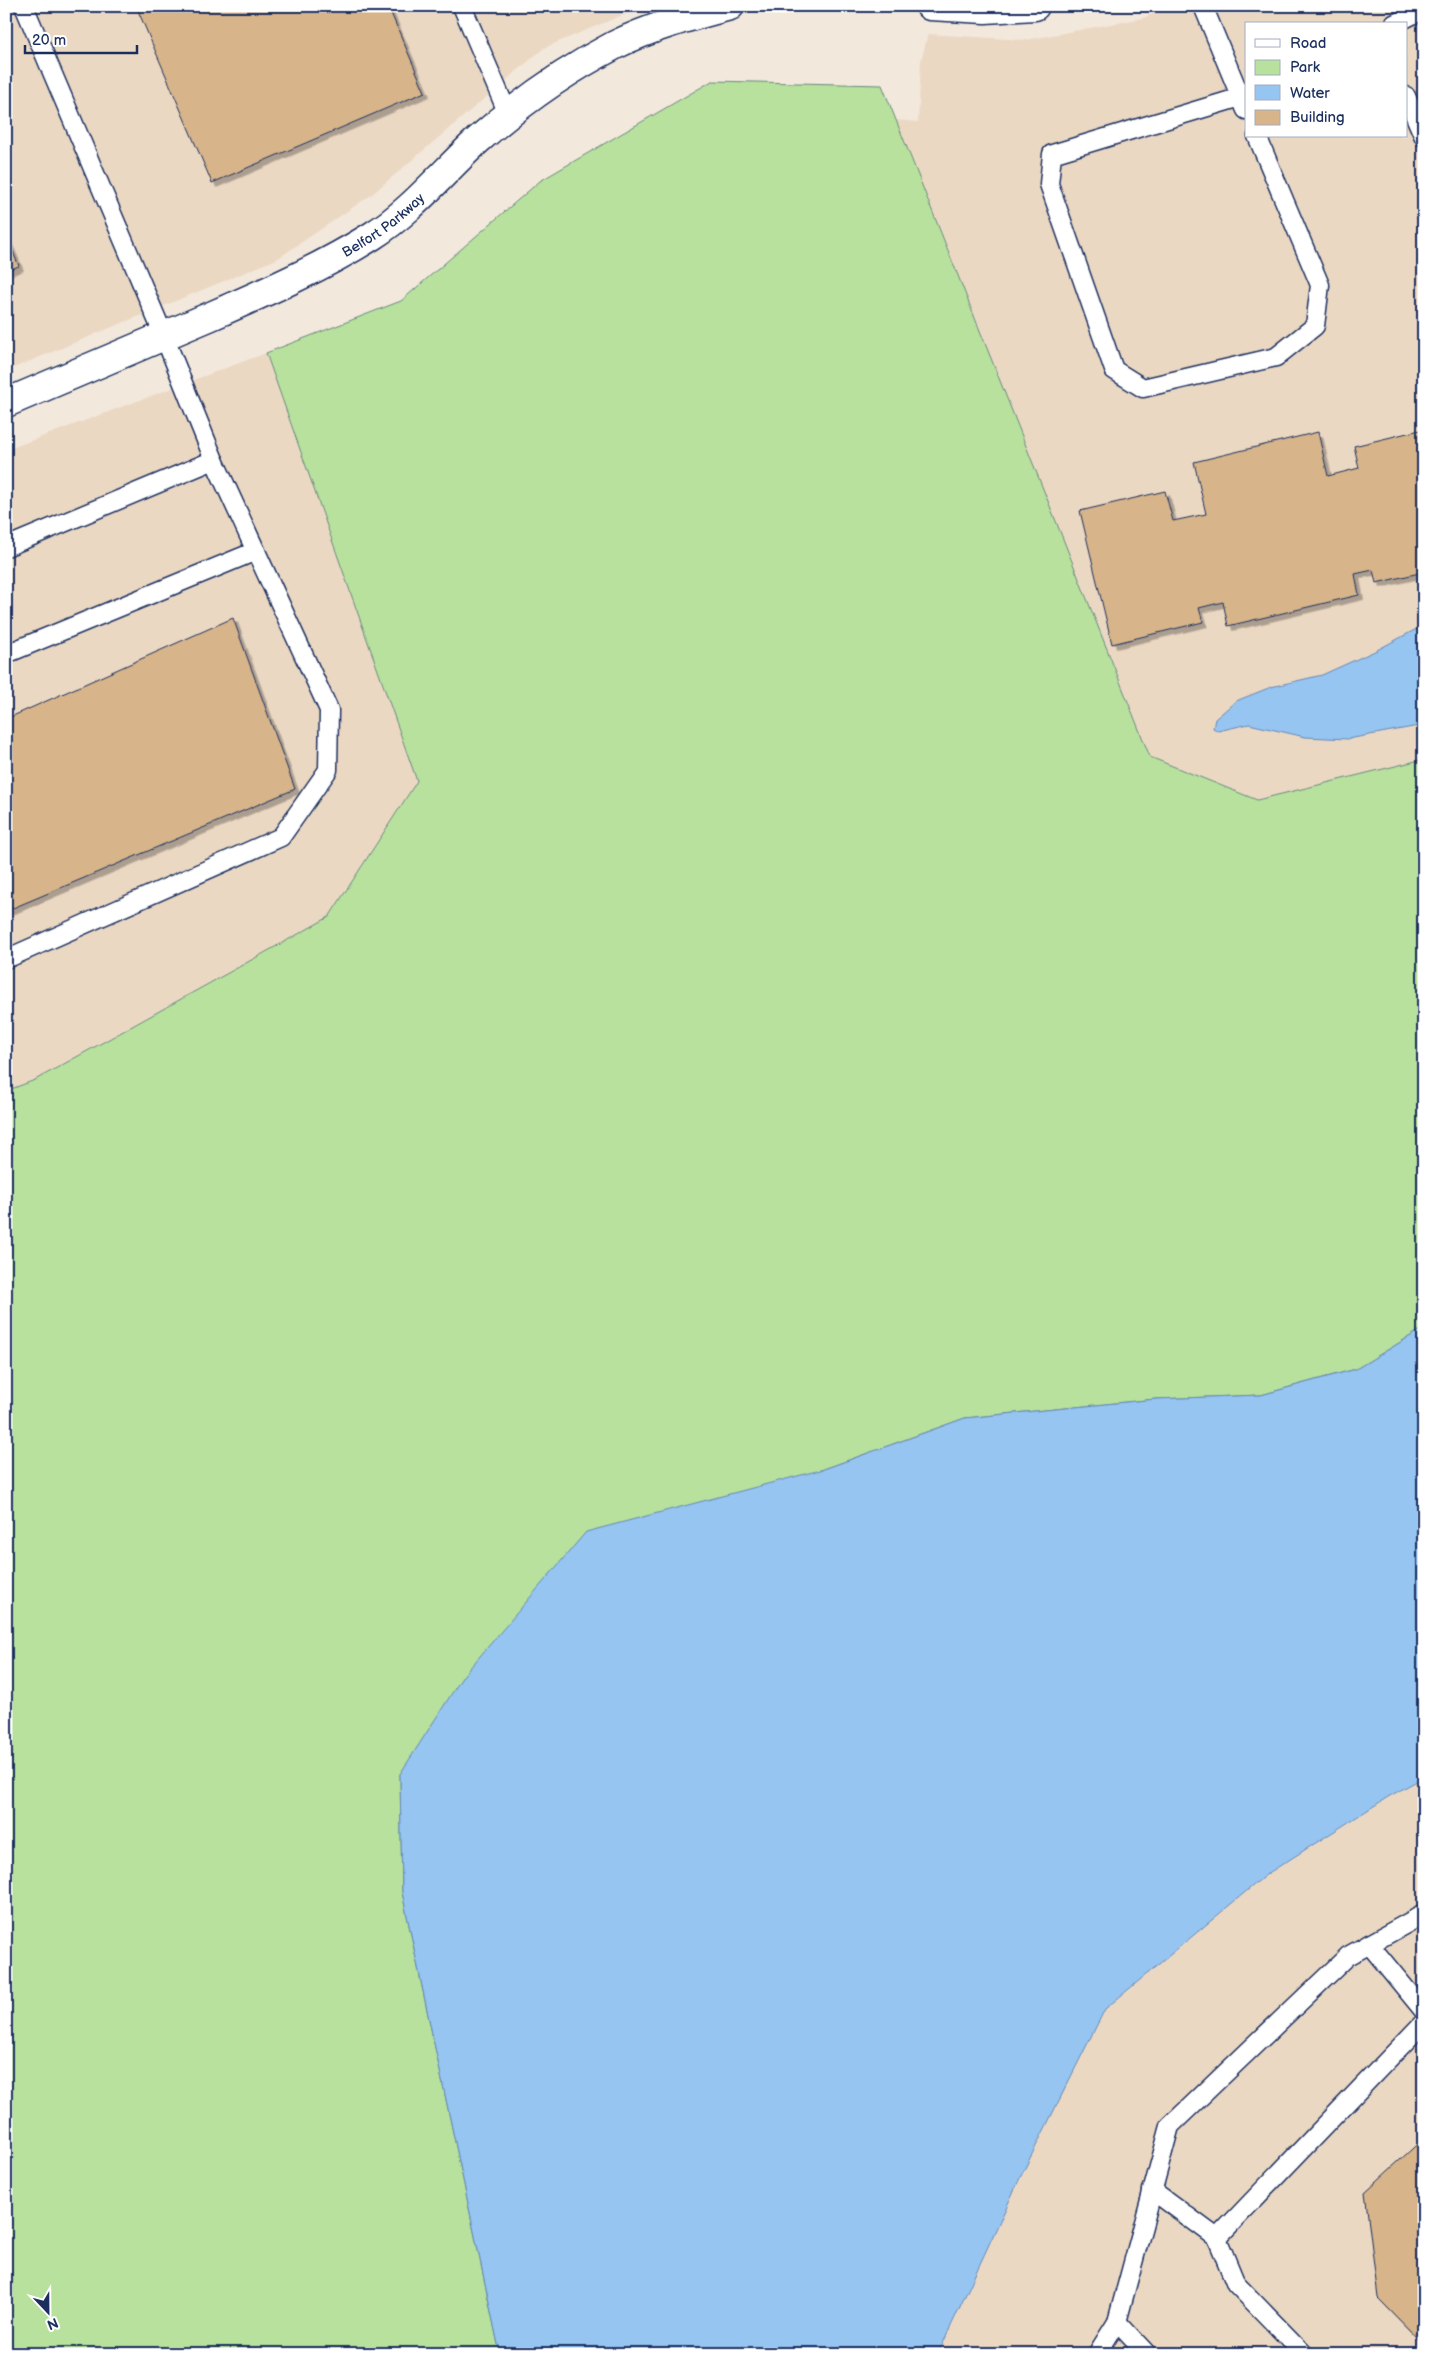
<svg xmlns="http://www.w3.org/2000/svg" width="1430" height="2360" font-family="'Balsamiq Sans',sans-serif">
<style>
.built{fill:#ebd8c3;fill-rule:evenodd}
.green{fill:#b7e19d;stroke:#69887e}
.water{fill:#96c5f1;stroke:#6589b6}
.building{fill:#d7b489;stroke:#1b2f5e;filter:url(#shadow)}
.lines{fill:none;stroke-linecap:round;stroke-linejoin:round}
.service-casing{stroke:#1b2f5e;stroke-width:21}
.minor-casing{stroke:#1b2f5e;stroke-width:31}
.service{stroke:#fff;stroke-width:18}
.minor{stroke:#fff;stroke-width:28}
.labels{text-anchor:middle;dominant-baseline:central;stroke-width:4.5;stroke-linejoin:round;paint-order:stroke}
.street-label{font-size:14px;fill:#1b2f5e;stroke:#fff}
</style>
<defs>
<filter id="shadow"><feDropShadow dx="4.5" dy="4.5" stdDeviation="0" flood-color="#0004"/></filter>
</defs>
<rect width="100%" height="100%" fill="#f3e8dc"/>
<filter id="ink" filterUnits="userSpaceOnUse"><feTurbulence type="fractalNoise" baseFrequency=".02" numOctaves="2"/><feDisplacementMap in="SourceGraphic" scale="10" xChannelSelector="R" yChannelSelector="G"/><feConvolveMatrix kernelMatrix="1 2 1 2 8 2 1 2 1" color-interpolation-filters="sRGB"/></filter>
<g filter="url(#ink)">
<g class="built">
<polygon points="6,6 644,6 544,48 371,195 277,259 6,371"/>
<path d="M1171,6H1424V759L1257,800L1150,757L896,120L918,122L921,61L928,34L1026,40L1143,18ZM1246,24H1406V136H1246Z"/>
<polygon points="266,353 417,781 329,917 35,1080 6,1091 6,450"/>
<polygon points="1424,1777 1424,2354 938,2354 1019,2180 1105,2009 1267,1874 1388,1797"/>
</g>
<polygon class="green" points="712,81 882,85 1150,757 1257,800 1424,759 1424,1328 1356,1369 1261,1395 1156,1399 965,1418 824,1469 400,1774 402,1892 500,2354 6,2354 6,1091 35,1080 329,917 417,781 266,353 401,301 540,181"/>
<g class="water">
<polygon points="1424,625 1424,725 1348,739 1305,737 1249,724 1218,731 1213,728 1215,719 1236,701 1271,687 1322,675 1377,650"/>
<polygon points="1424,1328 1424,1777 1388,1797 1267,1874 1105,2009 1019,2180 938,2354 500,2354 402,1892 400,1774 463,1676 586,1532 824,1469 965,1418 1156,1399 1261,1395 1356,1369"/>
</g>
<g class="building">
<polygon points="136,6 388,6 425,92 212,183"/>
<polygon points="6,236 19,266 6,271"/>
<polygon points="1424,429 1424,572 1376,583 1373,570 1355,574 1359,595 1228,626 1223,602 1199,608 1203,622 1112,644 1080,511 1165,491 1173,521 1206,514 1194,462 1318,432 1328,476 1359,468 1354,446"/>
<polygon points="233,618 295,789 6,911 6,719"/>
<polygon points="1424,2138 1424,2345 1378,2298 1365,2192"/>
</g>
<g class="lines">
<g class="service-casing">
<g id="service">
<polyline points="462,6 508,114"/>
<polyline points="1203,6 1246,110"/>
<polyline points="1394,24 1424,9"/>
<polyline points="1406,96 1424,137"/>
<polyline points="1241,97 1052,154 1049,184 1114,370 1143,388 1276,357 1315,326 1320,285 1257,136"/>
<polyline points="6,547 214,460 164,336 24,6"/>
<polyline points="6,654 256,551"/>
<polyline points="6,959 281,837 328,770 329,710 214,460"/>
<polyline points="1369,1944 1424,2011"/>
<polyline points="1152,2190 1217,2238 1424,2022"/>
<polyline points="1217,2238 1236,2284 1304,2354"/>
<polyline points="1117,2322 1147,2354"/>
<polyline points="1097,2354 1117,2322 1170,2126 1348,1956 1424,1914"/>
</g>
</g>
<g class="minor-casing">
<g id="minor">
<polyline points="930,6 985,9 1035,6"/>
<path id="s1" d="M6,403C74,374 143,345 211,316C266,292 321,268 372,236C412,211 443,172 478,140C520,103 565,71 615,45C651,27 692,16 730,6"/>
</g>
</g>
<use href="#service" class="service"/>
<use href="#minor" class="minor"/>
</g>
</g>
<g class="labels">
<g class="street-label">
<text stroke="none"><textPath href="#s1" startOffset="418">Belfort Parkway</textPath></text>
</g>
</g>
<rect width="1430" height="2360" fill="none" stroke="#fff" stroke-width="25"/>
<rect x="12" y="12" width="1405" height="2335" fill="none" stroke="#1b2f5e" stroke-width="2" filter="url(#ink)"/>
<rect x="1245" y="22" width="162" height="115" fill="#ffffff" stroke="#a4acbf"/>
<rect x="1255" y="39" width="25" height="8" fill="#ffffff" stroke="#a4acbf"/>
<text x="1290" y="48" font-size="15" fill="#1b2f5e">Road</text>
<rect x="1255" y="60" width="25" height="15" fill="#b7e19d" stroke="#a4acbf"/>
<text x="1290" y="72" font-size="15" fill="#1b2f5e">Park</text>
<rect x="1255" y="85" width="25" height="15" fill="#96c5f1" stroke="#a4acbf"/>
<text x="1290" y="98" font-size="15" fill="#1b2f5e">Water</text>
<rect x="1255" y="110" width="25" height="15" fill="#d7b489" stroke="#a4acbf"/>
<text x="1290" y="122" font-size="15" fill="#1b2f5e">Building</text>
<g transform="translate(48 2312) rotate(158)" stroke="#ffffff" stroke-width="4" paint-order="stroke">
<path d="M0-4L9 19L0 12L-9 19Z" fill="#1b2f5e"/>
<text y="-8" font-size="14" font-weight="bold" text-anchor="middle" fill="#1b2f5e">N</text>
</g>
<path d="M25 45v8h112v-8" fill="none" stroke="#1b2f5e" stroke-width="2.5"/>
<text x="32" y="45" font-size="15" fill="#1b2f5e" stroke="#ffffff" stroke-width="4" paint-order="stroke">20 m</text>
</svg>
